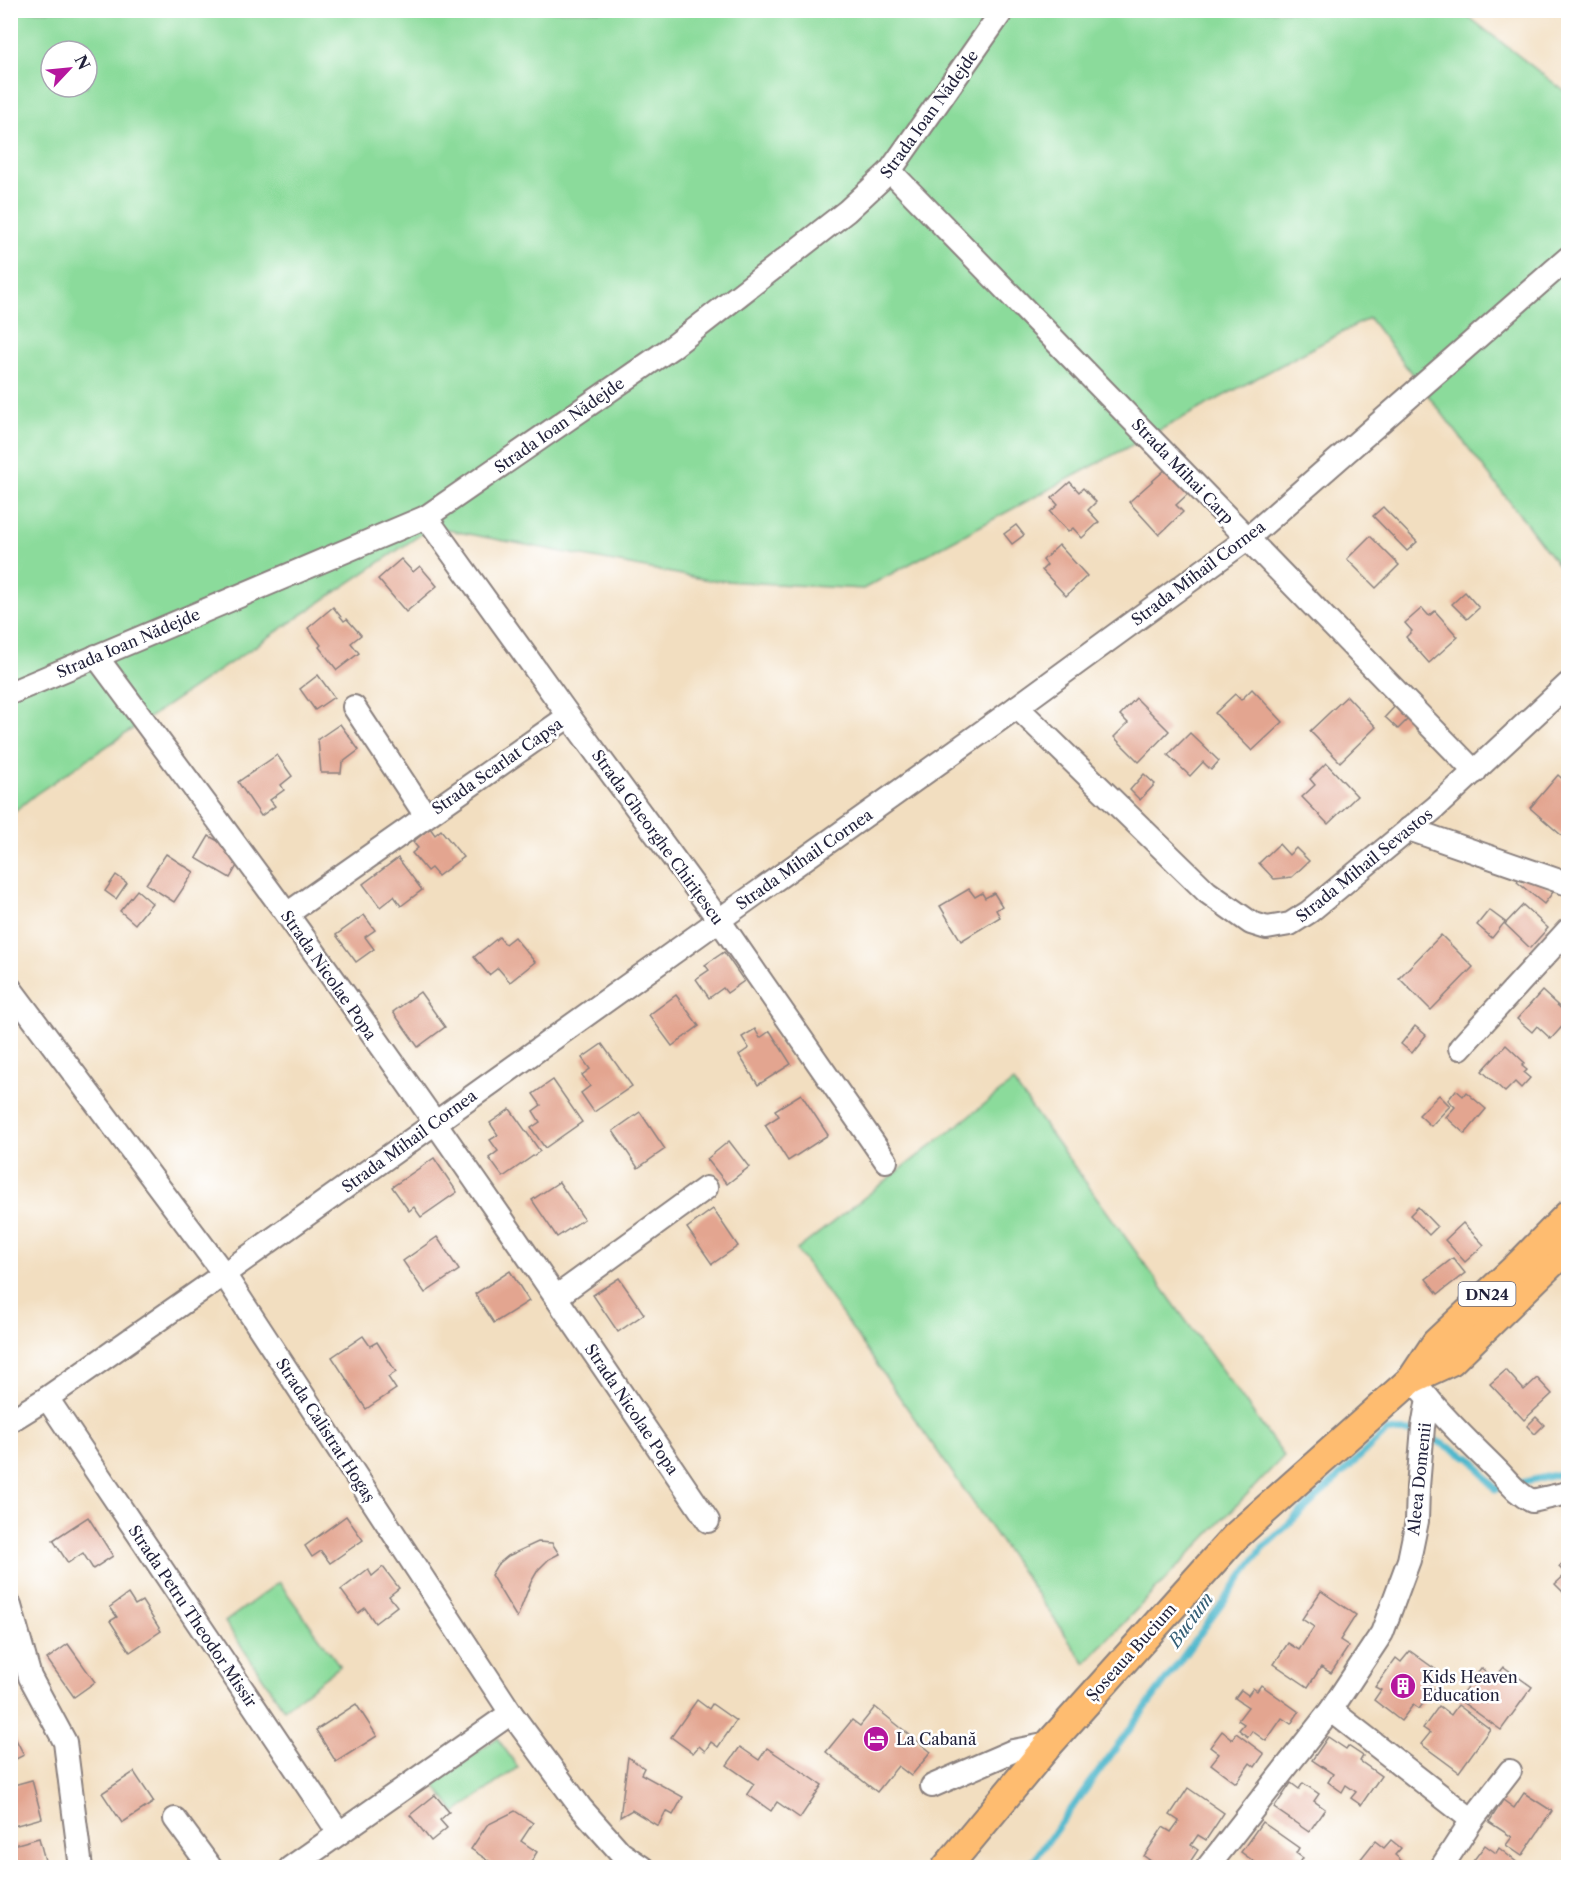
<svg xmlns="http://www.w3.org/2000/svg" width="1579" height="1878" font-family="'Libre Caslon Text',serif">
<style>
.green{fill:#8bdb9b;stroke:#567e6b;stroke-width:1.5;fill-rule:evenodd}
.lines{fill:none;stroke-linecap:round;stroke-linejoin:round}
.stream{stroke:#4eb7cc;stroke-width:7}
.building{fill:#e3a590}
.minor-casing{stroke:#8a807e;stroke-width:26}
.major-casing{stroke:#8a807e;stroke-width:32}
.minor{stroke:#fff;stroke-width:22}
.major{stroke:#febc70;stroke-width:28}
.labels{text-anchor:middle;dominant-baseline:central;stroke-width:5;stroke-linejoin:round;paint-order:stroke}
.shield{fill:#fff;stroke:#646476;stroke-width:1.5}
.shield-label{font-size:15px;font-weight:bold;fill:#22223b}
.street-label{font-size:16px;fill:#22223b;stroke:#fff}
.poi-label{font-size:16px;fill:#22223b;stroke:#fff;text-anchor:start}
.water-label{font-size:18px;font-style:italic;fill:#345e75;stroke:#fff}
</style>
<rect width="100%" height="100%" fill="#fff"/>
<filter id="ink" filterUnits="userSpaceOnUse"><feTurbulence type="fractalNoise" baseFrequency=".0167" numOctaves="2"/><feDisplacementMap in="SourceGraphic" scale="12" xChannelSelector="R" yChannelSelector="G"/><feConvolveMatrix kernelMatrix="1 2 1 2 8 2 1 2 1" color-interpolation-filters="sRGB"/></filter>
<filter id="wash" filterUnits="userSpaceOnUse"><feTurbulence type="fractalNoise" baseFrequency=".008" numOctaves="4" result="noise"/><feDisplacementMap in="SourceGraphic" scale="24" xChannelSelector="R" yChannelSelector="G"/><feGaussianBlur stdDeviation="1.35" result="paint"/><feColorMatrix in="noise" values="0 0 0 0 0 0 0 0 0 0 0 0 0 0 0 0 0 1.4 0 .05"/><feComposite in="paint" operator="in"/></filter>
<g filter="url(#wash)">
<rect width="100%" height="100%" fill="#f2dec0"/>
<g class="green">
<path d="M11,11H1461L1568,94V578L1369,318L863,589L708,580L432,527L36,794L11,814ZM51,51H87V87H51Z"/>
<polygon points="1013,1082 1284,1456 1085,1663 797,1250"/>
<polygon points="279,1582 340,1666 284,1709 225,1622"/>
<polygon points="497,1738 518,1767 455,1813 434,1784"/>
</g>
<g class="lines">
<g class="stream">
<polyline points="1431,1438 1472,1459 1495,1489 1505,1487"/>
<polyline points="1516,1484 1568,1472"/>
<polyline points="1028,1868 1262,1549 1387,1431 1411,1432"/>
</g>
</g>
<g id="blocks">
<g class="building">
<polygon points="1167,468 1189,493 1176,505 1183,512 1159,535 1129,502"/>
<polygon points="1070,482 1079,492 1083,488 1096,502 1088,510 1099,522 1082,538 1073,528 1068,532 1050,512 1058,505 1052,498"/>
<polygon points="1383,507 1417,542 1407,551 1373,516"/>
<polygon points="1016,525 1024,535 1012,544 1004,534"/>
<polygon points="1370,536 1399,565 1376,588 1347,559"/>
<polygon points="1059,545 1087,576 1066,596 1042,570 1047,565 1043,560"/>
<polygon points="401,559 413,572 420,566 437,586 406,612 378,579"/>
<polygon points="1465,592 1479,608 1467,619 1452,604"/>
<polygon points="333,607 344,621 347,619 361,635 351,643 359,653 337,670 319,647 321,645 308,628"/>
<polygon points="1422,608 1429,616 1435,611 1458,637 1429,663 1406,637 1412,631 1405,623"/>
<polygon points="318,675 334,697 315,710 300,689"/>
<polygon points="1252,689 1283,722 1252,751 1215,713 1235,694 1241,700"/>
<polygon points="1347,696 1376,727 1340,762 1310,731"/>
<polygon points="1136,698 1169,731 1139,762 1114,737 1128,723 1120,715"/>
<polygon points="1398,703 1411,716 1398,729 1385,717"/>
<polygon points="340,724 359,750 342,763 341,773 321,773 318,739"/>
<polygon points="1190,733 1219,761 1211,770 1203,762 1190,776 1168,755"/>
<polygon points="277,755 292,776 281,785 284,790 270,800 275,806 261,816 238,782"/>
<polygon points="1326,763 1357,796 1328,824 1302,797 1315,785 1310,779"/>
<polygon points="1144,774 1155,784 1140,800 1130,790"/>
<polygon points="1558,775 1568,784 1568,841 1530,808"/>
<polygon points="430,828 435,835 441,830 463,857 438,876 431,868 427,871 412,853 418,848 413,842"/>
<polygon points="209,836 243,855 230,878 196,858"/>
<polygon points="1279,844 1289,855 1296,848 1309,861 1292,877 1274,879 1259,863"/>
<polygon points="166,854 194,872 174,902 146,884"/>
<polygon points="398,858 422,890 401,906 394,896 380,907 363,884"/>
<polygon points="1527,870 1553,892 1544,904 1517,882"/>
<polygon points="116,875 127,883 116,899 105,891"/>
<polygon points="969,889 975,897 982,893 985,898 994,893 1002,906 996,910 1000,917 961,941 940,906"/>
<polygon points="137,890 152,903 135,924 120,911"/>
<polygon points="1523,905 1548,928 1530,948 1505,924"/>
<polygon points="1489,910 1505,922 1492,938 1477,925"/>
<polygon points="364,915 375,930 365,937 374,949 356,962 336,935"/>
<polygon points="1441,935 1473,967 1431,1010 1399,978"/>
<polygon points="499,937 505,944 514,937 535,962 510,982 498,968 489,975 474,957"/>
<polygon points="724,952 744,981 727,993 723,988 709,998 696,979 709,970 705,965"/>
<polygon points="1542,991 1568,1015 1568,1020 1551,1039 1537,1026 1532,1032 1517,1019"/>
<polygon points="420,992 445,1027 418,1047 393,1012"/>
<polygon points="676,995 699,1026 672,1046 649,1015"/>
<polygon points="1415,1026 1426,1035 1412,1053 1401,1044"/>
<polygon points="755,1029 760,1038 770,1031 791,1064 758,1085 739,1055 749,1048 742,1037"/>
<polygon points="602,1044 632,1086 594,1112 581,1093 590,1086 582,1075 590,1069 582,1058"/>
<polygon points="1506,1045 1525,1063 1522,1066 1527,1070 1524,1073 1530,1078 1521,1088 1515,1082 1505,1092 1482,1071"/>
<polygon points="553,1080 582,1122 545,1148 531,1128 540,1122 533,1111 541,1105 533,1094"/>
<polygon points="1456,1090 1463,1096 1466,1092 1486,1109 1465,1134 1446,1117 1455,1107 1448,1100"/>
<polygon points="801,1094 828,1135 788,1161 765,1125 779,1116 775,1110"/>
<polygon points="1439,1095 1450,1106 1431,1126 1419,1115"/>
<polygon points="510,1109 540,1151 503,1177 489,1158 498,1151 490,1140 498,1135 490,1123"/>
<polygon points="640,1112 665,1149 638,1168 613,1131"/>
<polygon points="729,1141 749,1167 727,1184 707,1159"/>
<polygon points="434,1158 457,1192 421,1217 414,1207 409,1211 392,1187"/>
<polygon points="559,1182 584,1219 557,1237 532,1200"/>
<polygon points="1418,1207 1437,1227 1429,1235 1410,1215"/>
<polygon points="713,1209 738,1246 712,1264 687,1228"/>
<polygon points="1463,1223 1484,1245 1465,1262 1445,1240"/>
<polygon points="437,1237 459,1270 425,1293 403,1261"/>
<polygon points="1453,1258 1465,1273 1438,1294 1426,1279"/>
<polygon points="510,1271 529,1301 494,1323 475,1294"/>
<polygon points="619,1278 644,1314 618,1332 593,1295"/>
<polygon points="363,1336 370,1346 377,1342 396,1372 388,1377 396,1389 366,1409 332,1357"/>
<polygon points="1506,1370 1524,1390 1537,1378 1552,1394 1524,1420 1490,1384"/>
<polygon points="1536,1417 1544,1425 1535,1434 1527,1426"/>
<polygon points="346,1516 363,1540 330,1563 321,1551 312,1557 305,1546"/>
<polygon points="88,1517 113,1556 93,1569 83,1553 68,1563 53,1540"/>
<polygon points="538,1542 552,1543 559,1554 549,1559 538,1570 531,1582 517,1618 491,1575 497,1565 508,1556"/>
<polygon points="1568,1557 1568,1597 1555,1584 1566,1574 1559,1567"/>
<polygon points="383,1567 399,1588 389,1596 397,1606 375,1623 365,1608 358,1613 341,1590 368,1569 372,1576"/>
<polygon points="1321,1591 1356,1615 1340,1640 1349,1646 1331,1673 1321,1667 1308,1687 1274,1664 1288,1643 1299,1650 1314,1627 1302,1619"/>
<polygon points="128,1594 135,1605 142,1601 161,1631 130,1652 110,1621 117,1617 110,1607"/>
<polygon points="68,1644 95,1682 74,1697 47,1659"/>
<polygon points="1410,1651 1439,1672 1429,1686 1434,1689 1419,1709 1413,1705 1401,1721 1374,1700 1381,1690 1375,1687 1396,1658 1401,1662"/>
<polygon points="1504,1667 1532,1687 1501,1730 1458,1699 1481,1668 1495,1678"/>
<polygon points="1261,1685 1299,1712 1291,1724 1282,1718 1266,1741 1252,1731 1248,1737 1239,1730 1244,1724 1238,1720 1248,1707 1235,1698 1241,1690 1248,1695 1253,1688 1257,1691"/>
<polygon points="697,1700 709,1709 712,1704 736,1721 718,1747 711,1742 705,1751 699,1746 693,1753 671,1737"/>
<polygon points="356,1704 377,1736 336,1762 316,1730"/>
<polygon points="1458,1705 1490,1729 1459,1772 1421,1744 1430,1733 1423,1728 1439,1706 1451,1715"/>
<polygon points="875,1707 931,1752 911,1776 898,1766 877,1792 826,1752 852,1720 860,1726"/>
<polygon points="10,1728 24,1755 10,1762"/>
<polygon points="1222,1731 1232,1739 1236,1733 1264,1754 1255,1767 1250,1763 1236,1783 1211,1764 1219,1754 1210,1747"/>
<polygon points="1328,1737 1346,1749 1348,1746 1363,1756 1360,1761 1381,1776 1361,1805 1351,1798 1356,1792 1346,1785 1342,1792 1328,1782 1333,1774 1312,1760"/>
<polygon points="740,1747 759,1760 767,1748 822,1785 800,1818 777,1802 771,1811 747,1794 754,1784 727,1765"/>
<polygon points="628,1757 644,1768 641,1774 683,1797 673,1815 666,1811 658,1826 632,1810 620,1817"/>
<polygon points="134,1772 154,1802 122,1823 102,1793"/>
<polygon points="32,1780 42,1818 10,1827 10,1786"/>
<polygon points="1291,1783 1299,1789 1303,1783 1319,1794 1314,1801 1325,1809 1309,1832 1274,1808"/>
<polygon points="1188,1788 1224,1813 1206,1840 1198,1835 1191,1845 1198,1850 1186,1868 1161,1868 1144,1856 1163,1827 1171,1832 1179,1821 1170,1815"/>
<polygon points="1524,1793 1552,1811 1522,1856 1506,1845 1512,1837 1489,1822 1503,1800 1514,1808"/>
<polygon points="435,1795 449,1812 440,1820 447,1828 431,1841 410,1815"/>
<polygon points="515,1811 533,1823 521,1841 537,1852 527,1868 489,1868 492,1863 471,1849 487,1825"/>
<polygon points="1262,1822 1299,1848 1296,1853 1303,1858 1297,1868 1287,1868 1284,1865 1282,1868 1263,1868 1241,1852"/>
<polygon points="39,1838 47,1868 13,1868 10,1857 10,1846"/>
<polygon points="1391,1840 1401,1848 1395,1855 1410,1868 1359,1868 1356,1865 1375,1841 1384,1848"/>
<polygon points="1485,1845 1496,1853 1499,1848 1524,1868 1468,1868"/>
</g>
</g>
</g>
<g filter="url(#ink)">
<use href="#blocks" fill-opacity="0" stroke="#8a807e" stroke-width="1.5"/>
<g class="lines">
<g class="minor-casing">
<g id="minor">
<polyline points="890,171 1475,772"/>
<polyline points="426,517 569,716 719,920 886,1161"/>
<path d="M96,656C160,742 223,827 286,913C431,1113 570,1317 708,1521"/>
<polyline points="10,693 426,517 671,348 847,211 890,171 1003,10"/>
<polyline points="354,707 426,816"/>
<polyline points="1017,707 1207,892 1251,923 1267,928 1290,924 1309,912 1436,807 1568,684"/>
<polyline points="1409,829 1568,884"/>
<polyline points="287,914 569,716"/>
<polyline points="10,988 224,1274 511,1713 581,1808 621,1853 643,1868"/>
<polyline points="1460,1048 1568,930"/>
<polyline points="556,1297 706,1188"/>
<polyline points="47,1398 339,1833"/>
<path d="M1428,1398C1449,1424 1473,1446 1497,1470C1509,1482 1516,1493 1532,1501L1568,1493"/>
<polyline points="10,1421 47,1398 224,1274 1017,707 1248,538 1568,258"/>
<polyline points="10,1606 30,1677 65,1742 81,1868"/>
<polyline points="1331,1710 1472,1820"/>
<polyline points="932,1786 1013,1751 1049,1744"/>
<polyline points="175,1819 211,1868"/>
<polyline points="290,1868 511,1713"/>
<polyline points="1207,1868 1331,1710 1382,1633 1409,1560 1417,1521 1418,1487 1423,1427 1428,1398 1412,1379"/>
<polyline points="1441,1868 1472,1820 1510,1771"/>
</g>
</g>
<g class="major-casing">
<g id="major">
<polyline points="1412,1379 1451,1361 1568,1247"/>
<polyline points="946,1868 1049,1744 1235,1537 1412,1379 1436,1343 1520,1264 1568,1215"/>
</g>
</g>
<use href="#minor" class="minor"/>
<use href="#major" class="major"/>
</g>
</g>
<defs>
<g id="building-disc" transform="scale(1.35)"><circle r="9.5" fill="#b5179e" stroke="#fff"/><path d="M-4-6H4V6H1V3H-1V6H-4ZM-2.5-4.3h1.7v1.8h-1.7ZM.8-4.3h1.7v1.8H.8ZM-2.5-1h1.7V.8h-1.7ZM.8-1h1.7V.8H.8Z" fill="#fff"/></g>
<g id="hotel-disc" transform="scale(1.35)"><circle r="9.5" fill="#b5179e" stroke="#fff"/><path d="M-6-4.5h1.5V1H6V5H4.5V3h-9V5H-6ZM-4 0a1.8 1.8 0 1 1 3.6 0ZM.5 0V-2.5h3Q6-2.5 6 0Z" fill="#fff"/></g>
</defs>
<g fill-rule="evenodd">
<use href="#building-disc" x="1403" y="1686"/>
<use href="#hotel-disc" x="876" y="1739"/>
</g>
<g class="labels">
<rect class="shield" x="1458.5" y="1282" width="57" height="24" rx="4.5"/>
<g class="shield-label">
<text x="1487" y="1294">DN24</text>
</g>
<g class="street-label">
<text transform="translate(929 114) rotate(-54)">Strada Ioan Nădejde</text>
<text transform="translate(559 425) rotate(-35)">Strada Ioan Nădejde</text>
<text transform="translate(1183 471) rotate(46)">Strada Mihai Carp</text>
<text transform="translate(1198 573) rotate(-37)">Strada Mihail Cornea</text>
<text transform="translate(128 643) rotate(-23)">Strada Ioan Nădejde</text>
<text transform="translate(497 766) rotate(-35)">Strada Scarlat Capșa</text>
<text transform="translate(658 837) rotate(54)">Strada Gheorghe Chirițescu</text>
<text transform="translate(804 859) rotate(-35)">Strada Mihail Cornea</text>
<text transform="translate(1364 865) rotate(-39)">Strada Mihail Sevastos</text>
<text transform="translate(329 975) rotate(55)">Strada Nicolae Popa</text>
<text transform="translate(409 1141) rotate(-36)">Strada Mihail Cornea</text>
<text transform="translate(632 1409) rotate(56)">Strada Nicolae Popa</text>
<text transform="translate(326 1430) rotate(57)">Strada Calistrat Hogaș</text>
<text transform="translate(1419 1479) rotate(-84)">Aleea Domenii</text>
<text transform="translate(193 1616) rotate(56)">Strada Petru Theodor Missir</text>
<text transform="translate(1131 1652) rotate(-48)">Șoseaua Bucium</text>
</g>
<g class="poi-label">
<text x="1422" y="1677">Kids Heaven<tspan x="1422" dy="18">Education</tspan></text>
<text x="896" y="1739">La Cabană</text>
</g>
<g class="water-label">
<text transform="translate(1191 1620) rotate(-54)">Bucium</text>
</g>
</g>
<rect width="1579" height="1878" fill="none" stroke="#fff" stroke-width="36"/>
<g transform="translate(69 69) rotate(64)"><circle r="28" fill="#ffffff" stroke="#a7a7b1" stroke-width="1.5"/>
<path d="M0-4.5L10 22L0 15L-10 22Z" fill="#b5179e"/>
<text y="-9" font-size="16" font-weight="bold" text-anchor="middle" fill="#22223b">N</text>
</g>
</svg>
